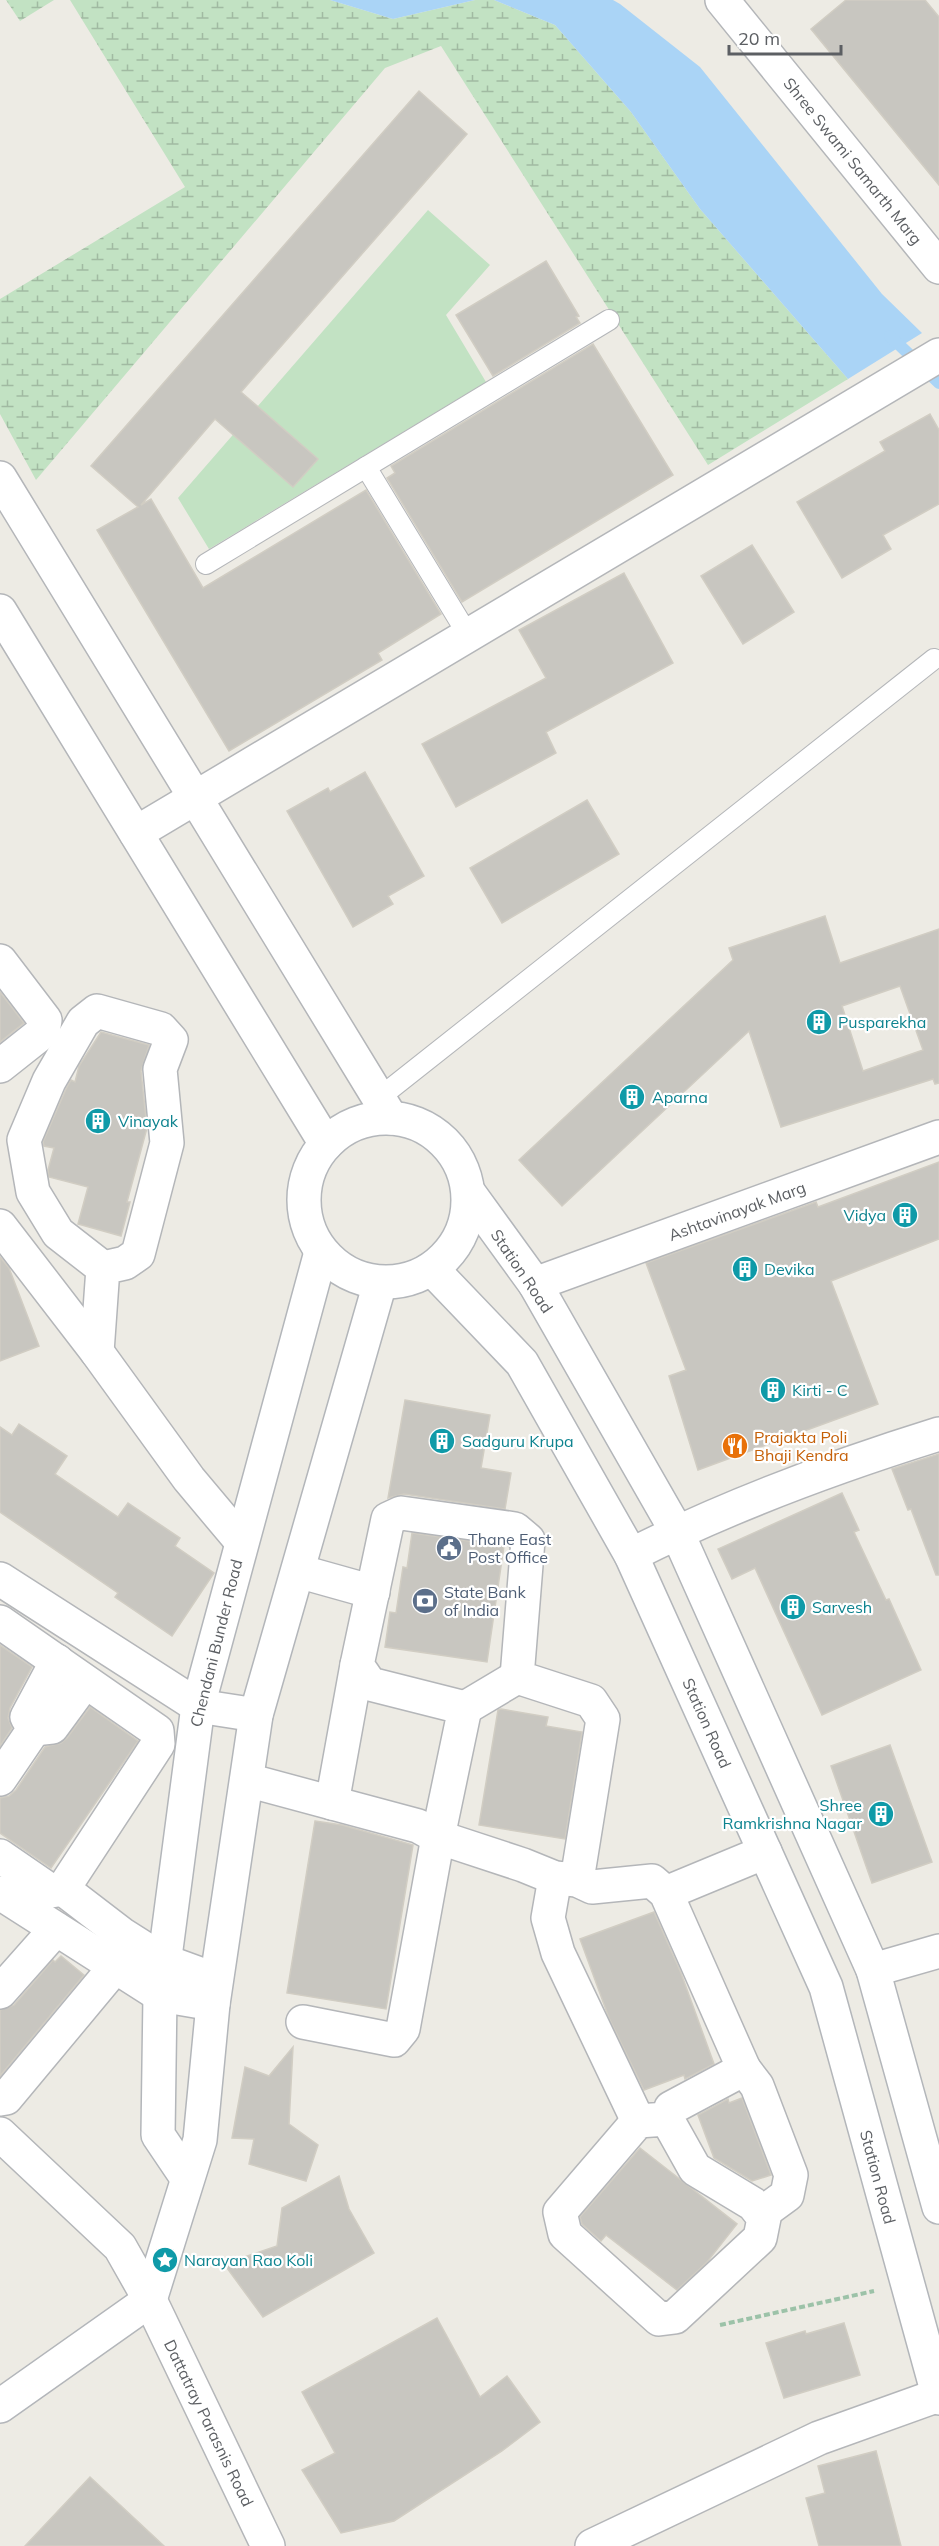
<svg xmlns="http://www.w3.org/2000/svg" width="939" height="2546" font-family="Mulish,sans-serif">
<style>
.wetland{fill:url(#wetland-marsh)}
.park{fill:#c2e2c3}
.water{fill:#aad4f6}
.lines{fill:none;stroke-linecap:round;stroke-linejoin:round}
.stream{stroke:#aad4f6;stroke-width:12}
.building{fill:#c8c6c0;stroke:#d1cdc3;stroke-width:1.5;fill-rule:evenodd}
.lane-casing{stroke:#b4b6b9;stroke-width:22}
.street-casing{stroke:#b4b6b9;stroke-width:36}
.secondary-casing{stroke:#b3b6ba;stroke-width:36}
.path{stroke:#9cc2a8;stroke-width:4;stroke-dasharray:6 3;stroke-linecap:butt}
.lane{stroke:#fff;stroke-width:20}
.street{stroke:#fff;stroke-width:33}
.secondary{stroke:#fff;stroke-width:33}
.labels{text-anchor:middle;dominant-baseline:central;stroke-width:4.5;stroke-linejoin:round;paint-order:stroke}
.street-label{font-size:16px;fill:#5c5f63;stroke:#fff}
.culture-label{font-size:16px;fill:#0d838f;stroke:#fff;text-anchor:start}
.food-label{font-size:16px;fill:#c56008;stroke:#fff;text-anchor:start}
.service-label{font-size:16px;fill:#4e5e75;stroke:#fff;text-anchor:start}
</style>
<defs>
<pattern id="wetland-marsh" width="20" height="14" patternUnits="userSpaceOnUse" patternTransform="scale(1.5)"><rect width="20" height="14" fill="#c2e2c3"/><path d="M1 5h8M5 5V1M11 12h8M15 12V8" fill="none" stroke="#a1baa2"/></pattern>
</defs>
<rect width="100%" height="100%" fill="#edebe4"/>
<g class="wetland">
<polygon points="6,0 54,0 20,21"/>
<polygon points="70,0 330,0 393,19 475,0 494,0 555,25 631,112 700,209 848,379 708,465 441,46 385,68 36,480 0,414 0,299 185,187"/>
</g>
<polygon class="park" points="428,210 490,265 446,315 486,382 209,549 178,498"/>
<g class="water">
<polygon points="330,0 475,0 393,19"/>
<polygon points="494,0 613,0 620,4 700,67 882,294 922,333 848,379 700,209 631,112 555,25"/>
</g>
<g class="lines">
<polyline class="stream" points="890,336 939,383"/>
</g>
<g class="building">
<polygon points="846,0 925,0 939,17 939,185 811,29"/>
<polygon points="419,91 467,134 241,392 318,459 293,487 215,419 141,505 151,499 203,588 366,490 441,614 378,653 382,660 229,751 97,530 138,507 91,466"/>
<polygon points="546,261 579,316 576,317 580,323 493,376 456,315"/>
<polygon points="593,344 673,475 462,602 387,478 395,473 391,466"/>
<polygon points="930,414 939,430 939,504 883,535 891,549 842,578 797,502 885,451 880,442"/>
<polygon points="752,545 794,612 743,644 701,576"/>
<polygon points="624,573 673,663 546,732 556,753 456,807 422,744 546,678 519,630"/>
<polygon points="365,772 424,876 388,896 393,904 353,927 287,811 328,788 330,792"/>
<polygon points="587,800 619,854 502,923 470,868"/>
<path d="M825,916L840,963L939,929V1083L935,1084L933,1079L781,1127L749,1031L562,1206L519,1160L733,960L729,948ZM900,986L923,1050L863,1071L842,1006Z"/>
<polygon points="0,992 24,1023 0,1042"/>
<polygon points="101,1032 149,1045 141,1071 147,1128 127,1202 130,1202 121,1236 78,1224 88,1187 49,1177 48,1170 54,1148 44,1146 43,1142 66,1089 71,1080 75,1082 79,1066"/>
<polygon points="939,1162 939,1239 831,1281 878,1404 698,1470 669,1376 686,1370 646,1263 816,1202 818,1207"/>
<polygon points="0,1257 9,1268 39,1346 0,1361"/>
<polygon points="405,1400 490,1415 481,1468 511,1473 505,1509 404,1494 388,1498"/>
<polygon points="19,1424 67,1456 55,1474 118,1517 128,1503 180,1538 175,1546 214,1573 172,1636 115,1597 118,1593 0,1512 0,1427 12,1435"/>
<polygon points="939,1454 939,1575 936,1575 911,1509 908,1510 892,1469"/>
<polygon points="842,1493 859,1530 854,1532 886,1600 889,1599 921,1670 822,1715 755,1568 732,1579 718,1549"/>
<polygon points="412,1533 504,1546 487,1662 385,1647 390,1612 396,1613 403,1567 407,1568"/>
<polygon points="0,1645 32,1667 10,1708 8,1718 12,1728 0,1746"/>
<polygon points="90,1707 138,1741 51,1868 0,1833 0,1798 9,1796 16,1790 45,1747 61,1743 67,1738"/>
<polygon points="501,1709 548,1717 546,1726 582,1732 565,1839 479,1825 498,1710"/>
<polygon points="890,1745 932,1862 872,1883 831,1766"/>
<polygon points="315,1821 342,1825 413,1845 386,2009 287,1993"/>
<polygon points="654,1912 681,1973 714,2064 685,2079 684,2075 644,2090 609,2018 580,1939"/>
<polygon points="61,1956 84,1975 0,2076 0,2010 14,2005 53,1960 55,1962"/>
<polygon points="293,2047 289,2124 318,2145 306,2181 249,2164 254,2139 232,2138 245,2067 269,2076"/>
<polygon points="742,2098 771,2175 752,2181 714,2158 698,2115 728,2099 729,2103"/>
<polygon points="640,2148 737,2224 707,2262 677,2290 606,2235 601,2241 582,2224 580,2217"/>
<polygon points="339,2176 349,2209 374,2253 263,2317 224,2264 277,2246 282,2208"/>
<polygon points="437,2318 480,2397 507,2376 540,2422 502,2451 394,2521 341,2533 302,2470 335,2453 302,2392"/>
<polygon points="844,2323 860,2375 784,2398 766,2343 805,2331 806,2334"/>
<polygon points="876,2451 901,2546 819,2546 806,2498 825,2493 818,2466"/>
<polygon points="90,2477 164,2546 25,2546"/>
</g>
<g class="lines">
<g class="lane-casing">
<g id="lane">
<polyline points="206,564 366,467"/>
<polyline points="468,635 366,467 609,320"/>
<polyline points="379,1098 934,659"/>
</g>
</g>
<g class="street-casing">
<g id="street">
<polyline points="722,0 939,267"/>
<polyline points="0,478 391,1118"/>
<polyline points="0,611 326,1144"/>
<polyline points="136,833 939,355"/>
<polyline points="0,961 45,1020 43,1032 0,1066"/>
<polyline points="0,1226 97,1352 189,1479 241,1541"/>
<polyline points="535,1284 939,1137"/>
<polyline points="97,1352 103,1268 58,1233 33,1192 24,1140 49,1081 83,1022 97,1011 161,1029 171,1040 160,1069 167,1143 138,1254 125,1263 103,1268"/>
<path d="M631,1555C730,1505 833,1467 939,1434"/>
<polyline points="298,1571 373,1592"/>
<polyline points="0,1579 198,1706 256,1715"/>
<polyline points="0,1622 157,1731 158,1744 63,1889 51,1891 0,1856"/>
<polyline points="465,1708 517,1677"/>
<polyline points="34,1729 52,1727 85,1682"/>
<polyline points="0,1779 34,1729 27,1717 57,1661"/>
<polyline points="247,1780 418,1826 438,1837 523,1865 555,1878 577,1880 592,1887 652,1881 666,1893 744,2069 671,2108 667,2119 695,2169 753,2204 764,2218 760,2238 675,2317 659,2319 565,2234 560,2212 638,2121 667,2119"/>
<polyline points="332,1803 357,1665"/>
<polyline points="555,1878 548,1918 558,1953 638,2121"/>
<polyline points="63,1889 123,1935 164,1961 216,1980"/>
<polyline points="0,1893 160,1995 213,2004"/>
<polyline points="666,1893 765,1852"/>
<polyline points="873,1970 939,1951"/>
<polyline points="0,1992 56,1929"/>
<polyline points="303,2022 394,2040 403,2029 438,1837 465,1708 370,1684 357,1665 388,1519 401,1513 515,1529 528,1540 517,1677 591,1701 603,1719 577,1880"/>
<polyline points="744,2069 757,2086 791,2175 787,2195 761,2214"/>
<polyline points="0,2099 6,2098 115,1967"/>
<polyline points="0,2134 120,2247 150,2300 268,2546"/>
<polyline points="592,2546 819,2438 939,2395"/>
</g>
</g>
<g class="secondary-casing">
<g id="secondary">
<circle cx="386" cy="1200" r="82"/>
<polyline points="469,1193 535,1284 677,1532 873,1970 939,2207"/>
<polyline points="432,1269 522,1363 631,1555 765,1852 826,1987 939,2398"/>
<polyline points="187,2178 158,2135 160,1995 198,1706 321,1252"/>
<polyline points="0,2406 150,2300 200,2140 213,2004 256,1715 380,1283"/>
</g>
</g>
<polyline class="path" points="720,2325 874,2291"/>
<use href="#lane" class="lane"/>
<use href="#street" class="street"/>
<use href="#secondary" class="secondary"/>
</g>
<defs>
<g id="building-disc" transform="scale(1.35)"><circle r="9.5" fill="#0f9aa8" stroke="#fff"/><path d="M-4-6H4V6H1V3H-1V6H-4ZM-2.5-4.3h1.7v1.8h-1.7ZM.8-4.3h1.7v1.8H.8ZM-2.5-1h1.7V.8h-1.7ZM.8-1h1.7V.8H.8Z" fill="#fff"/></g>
<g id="restaurant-disc" transform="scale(1.35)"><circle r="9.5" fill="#e8710a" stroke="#fff"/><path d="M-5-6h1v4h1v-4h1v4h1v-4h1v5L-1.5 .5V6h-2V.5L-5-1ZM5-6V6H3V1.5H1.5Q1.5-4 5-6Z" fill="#fff"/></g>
<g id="civic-disc" transform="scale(1.35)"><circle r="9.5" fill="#5c6f8a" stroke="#fff"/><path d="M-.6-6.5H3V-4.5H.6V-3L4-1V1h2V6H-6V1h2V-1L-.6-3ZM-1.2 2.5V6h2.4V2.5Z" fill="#fff"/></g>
<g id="bank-disc" transform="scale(1.35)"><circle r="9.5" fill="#5c6f8a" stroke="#fff"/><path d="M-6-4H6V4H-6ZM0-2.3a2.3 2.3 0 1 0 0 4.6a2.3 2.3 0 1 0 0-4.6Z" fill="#fff"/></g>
<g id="sight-disc" transform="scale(1.35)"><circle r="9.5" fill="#0f9aa8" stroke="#fff"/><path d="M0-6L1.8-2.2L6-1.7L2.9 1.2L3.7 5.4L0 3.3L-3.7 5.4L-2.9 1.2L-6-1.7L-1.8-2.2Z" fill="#fff"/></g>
</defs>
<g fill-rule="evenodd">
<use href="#building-disc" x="819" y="1022"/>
<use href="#building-disc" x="632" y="1097"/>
<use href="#building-disc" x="98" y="1121"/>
<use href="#building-disc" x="905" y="1215"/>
<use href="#building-disc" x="745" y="1269"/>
<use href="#building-disc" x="773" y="1390"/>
<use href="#building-disc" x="442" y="1441"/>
<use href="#restaurant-disc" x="735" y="1446"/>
<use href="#civic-disc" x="449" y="1548"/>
<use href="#bank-disc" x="425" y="1601"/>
<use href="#building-disc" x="793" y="1607"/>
<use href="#building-disc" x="881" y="1814"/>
<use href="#sight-disc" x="165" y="2260"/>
</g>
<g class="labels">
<g class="street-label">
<text transform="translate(853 161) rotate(51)">Shree Swami Samarth Marg</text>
<text transform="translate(737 1211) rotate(-20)">Ashtavinayak Marg</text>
<text transform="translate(522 1271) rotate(56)">Station Road</text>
<text transform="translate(216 1643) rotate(-76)">Chendani Bunder Road</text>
<text transform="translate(707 1723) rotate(66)">Station Road</text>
<text transform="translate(878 2177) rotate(75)">Station Road</text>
<text transform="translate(209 2423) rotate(64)">Dattatray Parasnis Road</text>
</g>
<g class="culture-label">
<text x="838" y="1022">Pusparekha</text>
<text x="652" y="1097">Aparna</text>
<text x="118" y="1121">Vinayak</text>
<text x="886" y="1215" text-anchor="end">Vidya</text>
<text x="764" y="1269">Devika</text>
<text x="792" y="1390">Kirti - C</text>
<text x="462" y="1441">Sadguru Krupa</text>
<text x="812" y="1607">Sarvesh</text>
<text x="862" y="1805" text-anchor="end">Shree<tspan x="862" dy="18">Ramkrishna Nagar</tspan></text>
<text x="184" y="2260">Narayan Rao Koli</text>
</g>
<g class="food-label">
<text x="754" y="1437">Prajakta Poli<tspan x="754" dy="18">Bhaji Kendra</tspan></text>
</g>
<g class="service-label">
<text x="468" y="1539">Thane East<tspan x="468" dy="18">Post Office</tspan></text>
<text x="444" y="1592">State Bank<tspan x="444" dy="18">of India</tspan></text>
</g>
</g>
<path d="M729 45v9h112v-9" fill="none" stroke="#5c5f63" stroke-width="3"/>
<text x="738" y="45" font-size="18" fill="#5c5f63" stroke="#ffffff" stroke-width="4.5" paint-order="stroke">20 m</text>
</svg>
